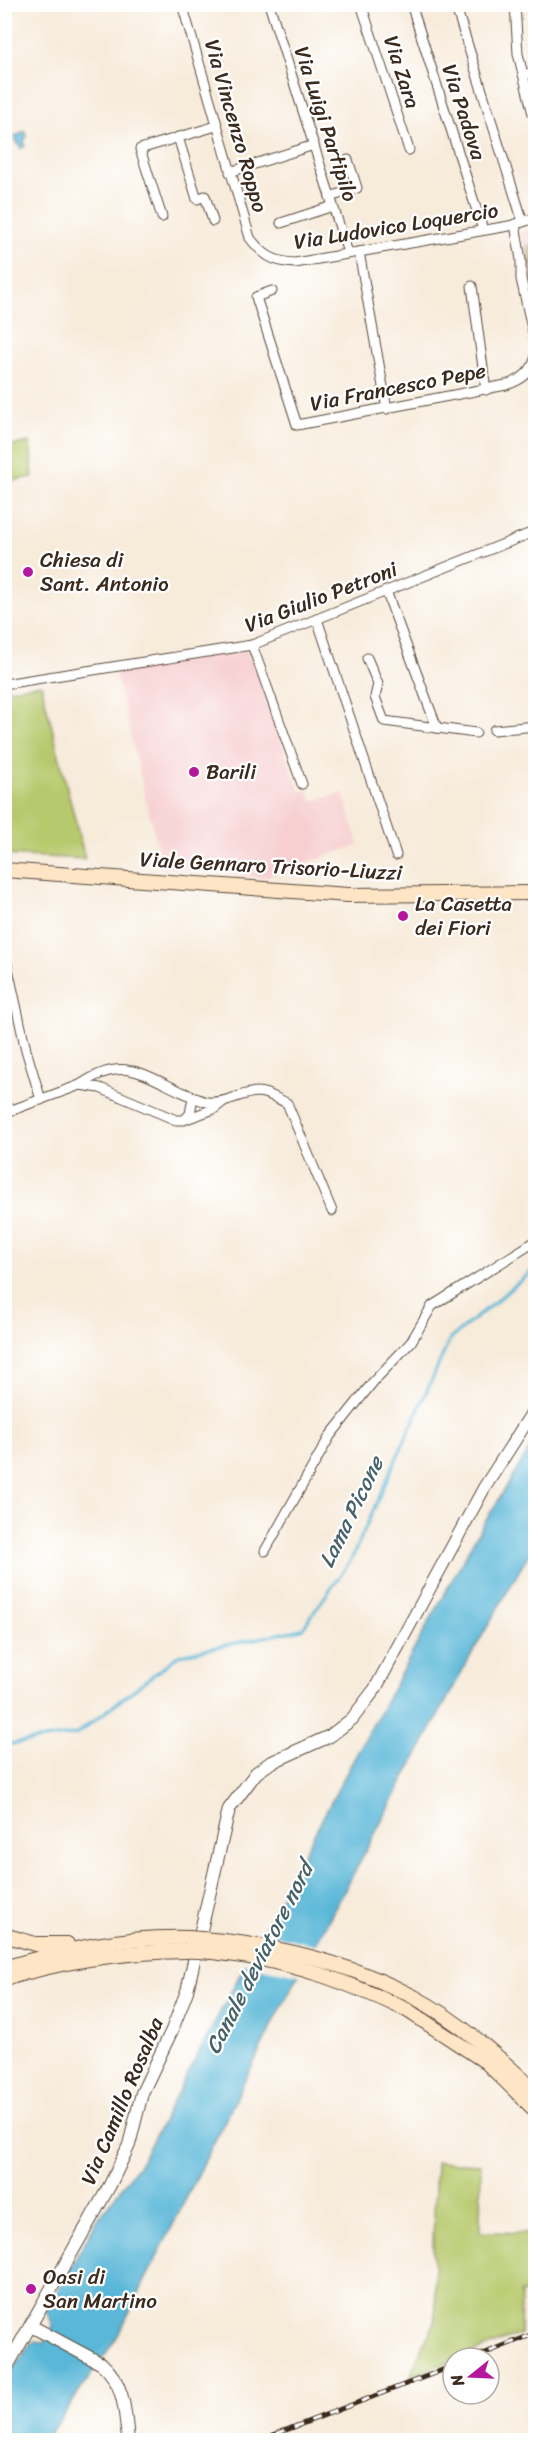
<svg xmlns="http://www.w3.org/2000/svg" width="540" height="2445" font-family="Sriracha,sans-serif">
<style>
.built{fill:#f7cfd0}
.green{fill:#b7c96d;stroke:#797a46;stroke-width:1.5}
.water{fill:#5ab7d8;stroke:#4a707b;stroke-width:1.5}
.pier{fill:#f7ebda}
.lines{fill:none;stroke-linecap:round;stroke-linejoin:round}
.stream{stroke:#5ab7d8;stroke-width:3}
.minor-casing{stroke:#57473a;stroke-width:11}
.tertiary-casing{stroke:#57473a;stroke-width:14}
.secondary-casing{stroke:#57473a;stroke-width:16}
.minor{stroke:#fff;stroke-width:9}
.tertiary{stroke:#fff;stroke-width:12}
.secondary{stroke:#fde5c5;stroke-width:14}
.rail-casing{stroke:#3b2a1e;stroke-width:5}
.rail{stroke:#fff;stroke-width:3;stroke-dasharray:9;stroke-linecap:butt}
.secondary-bridge-casing{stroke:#57473a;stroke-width:16;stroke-linecap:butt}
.secondary-bridge{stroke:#fde5c5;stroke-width:14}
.poi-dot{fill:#b5179e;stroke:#fff;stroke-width:2}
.labels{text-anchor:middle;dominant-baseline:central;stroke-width:4.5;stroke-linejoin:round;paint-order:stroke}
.street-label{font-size:21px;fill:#3b2a1e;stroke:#fff}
.poi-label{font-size:21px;fill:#3b2a1e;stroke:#fff;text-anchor:start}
.water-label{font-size:22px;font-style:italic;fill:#476268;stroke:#fff}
</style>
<rect width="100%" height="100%" fill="#fff"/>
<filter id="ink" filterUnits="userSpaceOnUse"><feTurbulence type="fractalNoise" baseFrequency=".0167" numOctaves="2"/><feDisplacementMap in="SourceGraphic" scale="12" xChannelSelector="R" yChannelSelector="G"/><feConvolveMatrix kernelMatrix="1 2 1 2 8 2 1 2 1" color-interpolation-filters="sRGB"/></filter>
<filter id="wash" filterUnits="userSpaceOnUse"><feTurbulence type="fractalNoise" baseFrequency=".008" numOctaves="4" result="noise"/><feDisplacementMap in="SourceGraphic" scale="24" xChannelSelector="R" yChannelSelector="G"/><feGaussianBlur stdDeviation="1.35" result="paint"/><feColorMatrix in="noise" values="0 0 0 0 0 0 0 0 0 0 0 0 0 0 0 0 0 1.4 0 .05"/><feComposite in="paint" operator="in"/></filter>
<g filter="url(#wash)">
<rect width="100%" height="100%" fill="#f7ebda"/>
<g class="built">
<polygon points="535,228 535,308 520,231"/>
<polygon points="249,650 300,792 308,789 312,801 343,793 359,845 262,878 162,866 115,672"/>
</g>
<g class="green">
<polygon points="535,245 536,245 535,282 528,246"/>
<polygon points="30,442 33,477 5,482 5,447"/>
<polygon points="41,684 85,859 5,855 5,690"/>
<polygon points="436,2162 481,2164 480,2232 535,2233 535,2292 521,2292 520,2334 459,2358 453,2358 453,2360 410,2377 421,2349 434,2325 436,2305 433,2243"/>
</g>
<g class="water">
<polygon points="25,131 27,136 24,141 25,146 21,149 14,137"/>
<polygon points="535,1440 535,1543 465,1666 278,2014 117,2337 46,2440 5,2440 4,2385 30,2344 35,2341 45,2342 53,2326 46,2311 98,2219 142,2160 349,1768 474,1540"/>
</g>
<polygon class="pier" points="259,1932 318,1945 302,1976 243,1964"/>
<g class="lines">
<polyline class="stream" points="4,1745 77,1734 179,1655 302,1629 351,1560 450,1339 536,1268"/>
</g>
</g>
<g filter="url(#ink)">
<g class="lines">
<g class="minor-casing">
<g id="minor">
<path d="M182,4L250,238C263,255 273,262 295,263L509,226L536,218"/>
<polyline points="269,4 348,253"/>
<polyline points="361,4 409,150"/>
<polyline points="411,4 483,230"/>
<polyline points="455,4 523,222"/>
<polyline points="515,4 518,54 533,114"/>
<polyline points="523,74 536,73"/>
<polyline points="178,137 197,199 205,196 213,221"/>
<polyline points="230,172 314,145"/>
<polyline points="330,197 357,188 348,160"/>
<polyline points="162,217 140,149 216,126"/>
<polyline points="281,223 333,206"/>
<polyline points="515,224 521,260 521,279 536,346"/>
<polyline points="359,252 387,409"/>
<polyline points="472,286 486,390"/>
<path d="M272,291L256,297L297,425L506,385C522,380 532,372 536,356"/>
<polyline points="386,591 437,728"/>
<polyline points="317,619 396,855"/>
<polyline points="252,645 302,784"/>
<polyline points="367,658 378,684 375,697 384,721 476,733"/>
<polyline points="4,684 252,645 536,531"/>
<polyline points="494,730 536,726"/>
<polyline points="4,951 26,1050 41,1100"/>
<path d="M193,1097L190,1114L184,1120H176L100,1088L80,1085C122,1056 141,1073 182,1092C190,1095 198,1100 207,1102C226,1104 240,1093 257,1092C267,1092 278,1099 287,1103L332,1211"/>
<polyline points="4,1113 80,1085"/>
<polyline points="186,1119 214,1109 223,1102"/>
<polyline points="265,1551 330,1436 373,1382 411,1342 432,1306 536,1241"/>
</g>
</g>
<g class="tertiary-casing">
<g id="tertiary">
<path d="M31,2326L102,2364C125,2384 125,2412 128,2440"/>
<polyline points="4,2372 110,2185 129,2145 142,2093 172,2030 187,1991 229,1809 256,1773 270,1763 330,1736 352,1719 375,1689 484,1488 536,1407"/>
</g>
</g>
<g class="secondary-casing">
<g id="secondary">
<polyline points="4,870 348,895 536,893"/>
<polyline points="4,1935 35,1944 67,1944"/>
<path d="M4,1968C69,1949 121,1936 189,1938"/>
<path d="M4,1979C64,1960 123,1952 185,1951"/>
<path d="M414,1997C459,2021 499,2057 536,2092"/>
<polyline points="407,2010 486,2062 536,2111"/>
</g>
</g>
<use href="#minor" class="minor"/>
<use href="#tertiary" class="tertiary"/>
<use href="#secondary" class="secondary"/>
<g class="rail-casing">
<g id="rail">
<polyline points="473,2358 536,2333"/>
<polyline points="260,2440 453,2366"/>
</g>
</g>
<use href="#rail" class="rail"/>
<g class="secondary-bridge-casing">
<g id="secondary-bridge">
<path d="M189,1938C268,1943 344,1960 414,1997"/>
<path d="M185,1951C202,1950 219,1953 236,1955C297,1963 352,1984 407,2010"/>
</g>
</g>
<use href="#secondary-bridge" class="secondary-bridge"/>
</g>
</g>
<g class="poi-dot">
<circle cx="28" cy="572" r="6"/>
<circle cx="194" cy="772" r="6"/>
<circle cx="403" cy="916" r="6"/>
<circle cx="31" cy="2289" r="6"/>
</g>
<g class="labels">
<g class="street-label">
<text transform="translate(402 72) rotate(72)">Via Zara</text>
<text transform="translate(464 112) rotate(72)">Via Padova</text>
<text transform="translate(326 124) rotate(72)">Via Luigi Partipilo</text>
<text transform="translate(236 126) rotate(74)">Via Vincenzo Roppo</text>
<text transform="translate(396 226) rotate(-9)">Via Ludovico Loquercio</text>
<text transform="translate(398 387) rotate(-11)">Via Francesco Pepe</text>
<text transform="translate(321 597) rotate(-21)">Via Giulio Petroni</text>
<text transform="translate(271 866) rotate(3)">Viale Gennaro Trisorio-Liuzzi</text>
<text transform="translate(122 2101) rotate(-67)">Via Camillo Rosalba</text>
</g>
<g class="poi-label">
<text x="40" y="560">Chiesa di<tspan x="40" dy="24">Sant. Antonio</tspan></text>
<text x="206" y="772">Barili</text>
<text x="415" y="904">La Casetta<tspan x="415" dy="24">dei Fiori</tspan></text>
<text x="43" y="2277">Oasi di<tspan x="43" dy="24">San Martino</tspan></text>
</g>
<g class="water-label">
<text transform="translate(351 1512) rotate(-64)">Lama Picone</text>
<text transform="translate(259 1958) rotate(-63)">Canale deviatore nord</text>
</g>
</g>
<rect width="540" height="2445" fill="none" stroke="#fff" stroke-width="24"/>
<g transform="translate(471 2376) rotate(252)"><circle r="28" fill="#ffffff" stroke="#b1aaa5" stroke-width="1.5"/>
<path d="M0-4.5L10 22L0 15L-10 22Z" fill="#b5179e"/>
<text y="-9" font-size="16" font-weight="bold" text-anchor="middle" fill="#3b2a1e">N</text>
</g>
</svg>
